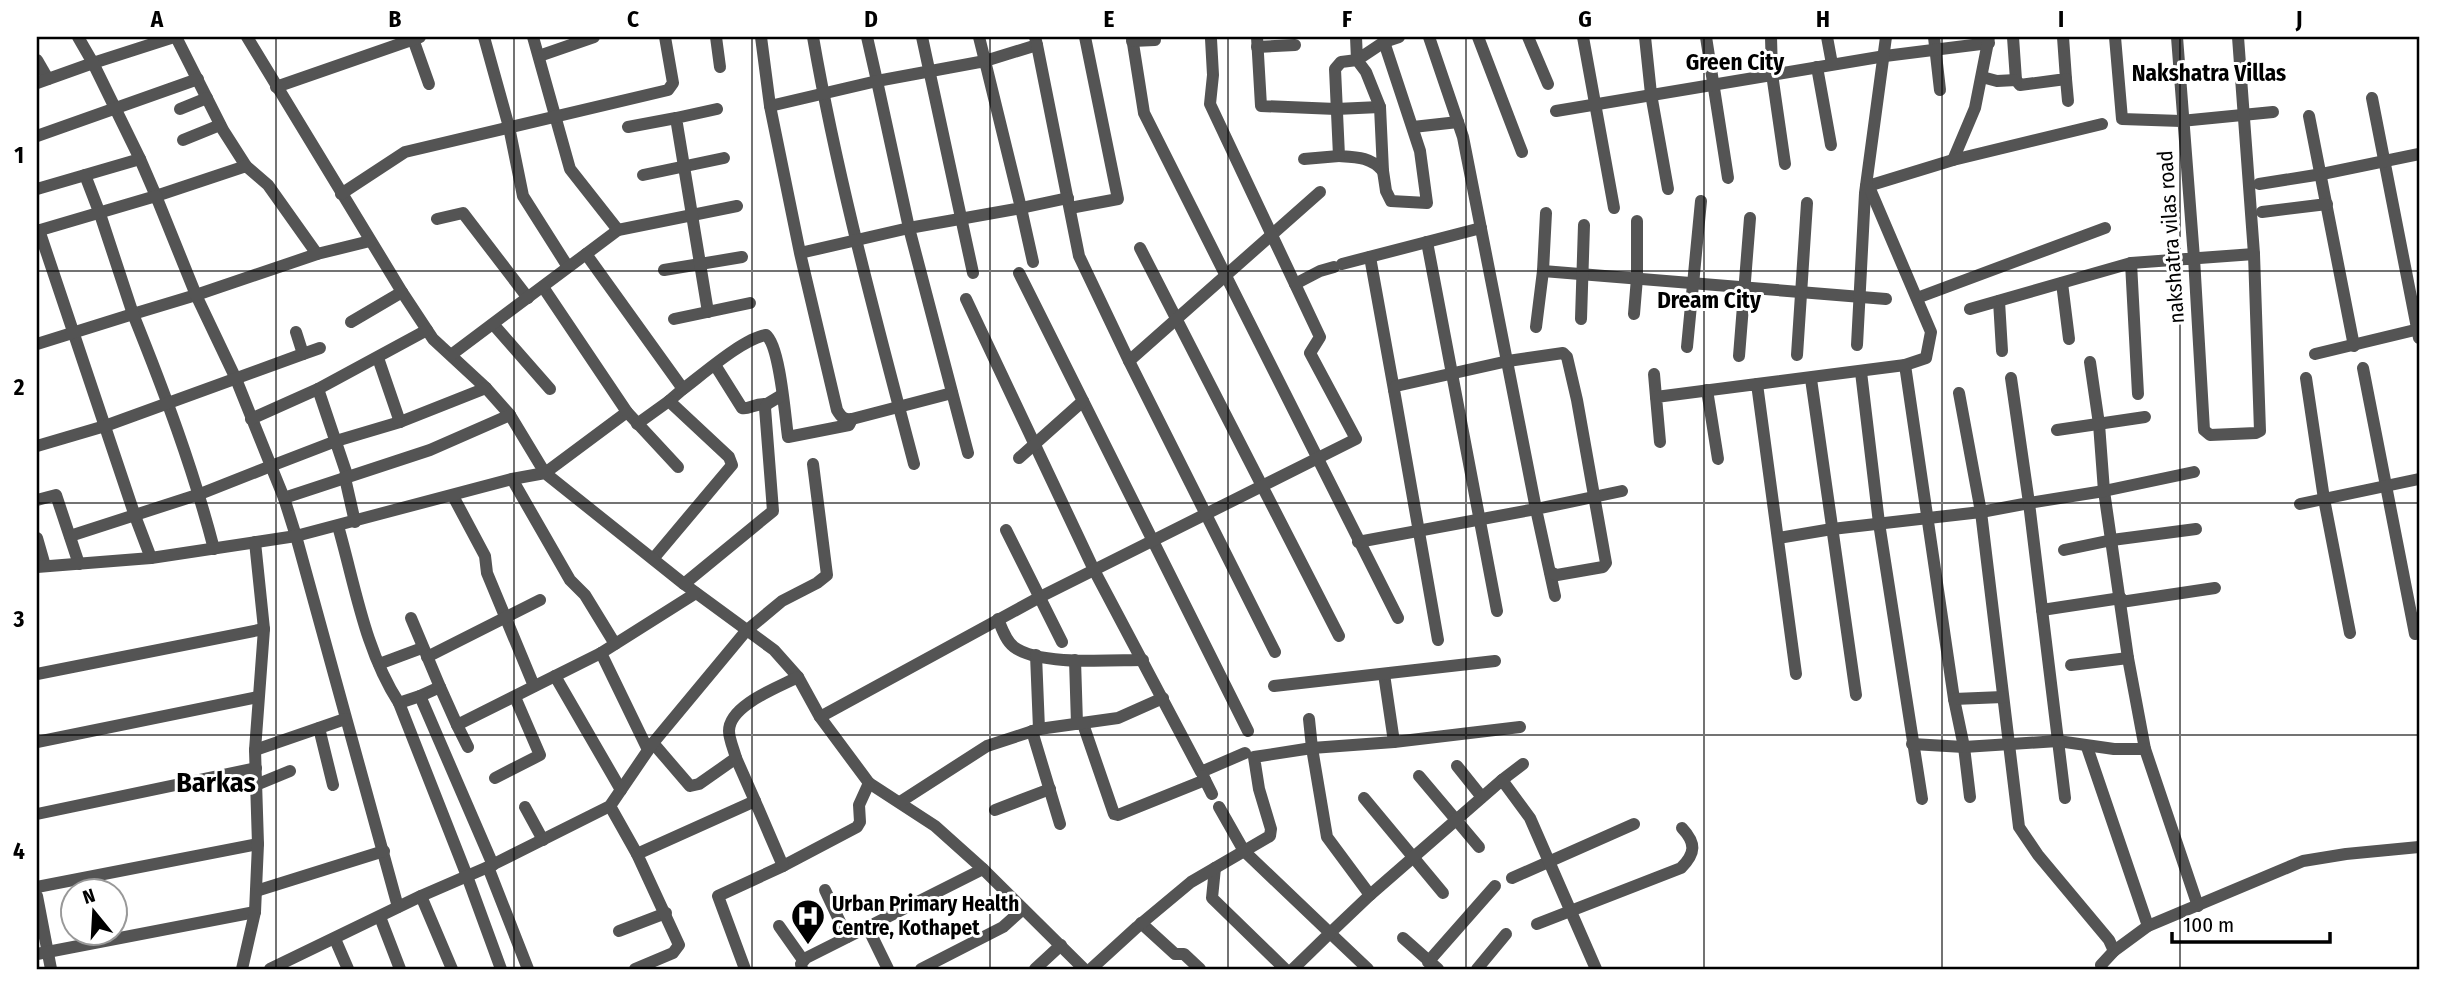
<svg xmlns="http://www.w3.org/2000/svg" width="2456" height="1006" font-family="'Fira Sans Condensed',sans-serif">
<style>
.lines{fill:none;stroke-linecap:round;stroke-linejoin:round}
.minor{stroke:#545454;stroke-width:12}
.grid{fill:none;stroke:#000;stroke-width:2;stroke-opacity:0.55}
.labels{text-anchor:middle;dominant-baseline:central;stroke-width:6;stroke-linejoin:round;paint-order:stroke}
.street-label{font-size:21px;fill:#000;stroke:#fff}
.poi-label{font-size:21px;font-weight:bold;fill:#000;stroke:#fff;text-anchor:start}
.neighbourhood-label{font-size:23px;font-weight:bold;fill:#000;stroke:#fff}
.district-label{font-size:28px;font-weight:bold;fill:#000;stroke:#fff}
.neatline{fill:none;stroke:#000;stroke-width:2.5}
.grid-label{font-size:23px;text-anchor:middle;font-weight:bold;fill:#000}
</style>
<rect width="100%" height="100%" fill="#fff"/>
<g class="lines">
<g class="minor">
<polyline points="78,37 93,63 174,37"/>
<polyline points="176,37 223,130 246,166"/>
<polyline points="247,37 402,292 433,339 486,388 510,415 545,473 627,412 678,467"/>
<polyline points="484,37 509,127 523,196 568,267"/>
<polyline points="533,37 570,169 618,230"/>
<polyline points="716,37 720,67"/>
<polyline points="761,37 770,106"/>
<path d="M813,37C838,181 877,323 914,464"/>
<polyline points="867,37 877,81 985,61 1021,208 909,228 968,453"/>
<polyline points="922,37 973,273"/>
<polyline points="979,37 985,61 1037,45 1035,37"/>
<polyline points="1132,37 1144,113 1398,618"/>
<polyline points="1257,37 1261,106 1336,109 1380,107"/>
<path d="M1356,37L1357,60L1366,72L1380,107L1383,171C1371,157 1357,157 1339,156L1335,69L1341,62L1357,60L1384,42L1399,37"/>
<polyline points="1478,37 1522,152"/>
<polyline points="1528,37 1548,84"/>
<polyline points="1583,37 1614,208"/>
<polyline points="1645,37 1651,94 1668,189"/>
<polyline points="1706,37 1728,178"/>
<polyline points="1771,37 1772,74 1785,164"/>
<polyline points="1827,37 1832,64"/>
<polyline points="1934,37 1940,90"/>
<polyline points="2013,37 2016,80 2020,85 2066,79 2063,37"/>
<polyline points="2115,37 2122,119 2181,121 2273,112"/>
<polyline points="2238,37 2254,254"/>
<polyline points="413,39 429,84"/>
<polyline points="1132,41 1155,40"/>
<polyline points="1037,45 1079,256 1129,361 1275,652"/>
<polyline points="1257,47 1295,45"/>
<polyline points="539,56 594,37"/>
<polyline points="37,60 48,79"/>
<polyline points="1817,67 1831,145"/>
<polyline points="1982,77 1997,81 2016,80"/>
<polyline points="2066,79 2068,101"/>
<polyline points="37,83 93,63 140,159"/>
<polyline points="276,87 420,37"/>
<polyline points="2372,98 2419,338"/>
<polyline points="180,109 207,98"/>
<polyline points="1556,111 1885,56 1989,43"/>
<polyline points="2309,116 2354,346"/>
<polyline points="628,127 676,118"/>
<polyline points="1413,127 1458,122"/>
<polyline points="37,136 198,79"/>
<polyline points="183,140 220,125"/>
<polyline points="1304,159 1339,156"/>
<polyline points="1953,160 1975,108 1989,37"/>
<polyline points="1383,171 1386,191 1391,201 1427,203 1420,151 1384,42 1386,37"/>
<polyline points="85,175 100,214 133,314 196,295 236,379 271,466 336,441 400,422 486,388"/>
<polyline points="643,175 724,158"/>
<polyline points="2259,184 2322,174 2419,154"/>
<polyline points="1868,186 1953,160 2102,124"/>
<polyline points="37,189 140,159 156,196 246,166 268,185 317,254"/>
<polyline points="341,194 405,152 668,90 673,83 665,37"/>
<polyline points="1070,208 1118,199 1085,37"/>
<polyline points="2262,212 2327,204"/>
<polyline points="437,219 463,213 528,298"/>
<polyline points="39,230 135,516 151,558"/>
<polyline points="37,231 156,196 196,295 317,254 370,241"/>
<polyline points="1427,242 1497,611"/>
<polyline points="1140,248 1339,636"/>
<path d="M800,253L909,228L877,81L770,106L800,253L837,410C841,417 844,420 852,419L952,393"/>
<polyline points="586,254 618,230 737,206"/>
<polyline points="1370,257 1394,390"/>
<polyline points="1033,262 1021,208 1068,198"/>
<polyline points="2131,263 2254,254 2260,431 2256,433 2210,435 2204,430 2194,258 2177,37"/>
<polyline points="1342,264 1481,228"/>
<polyline points="664,270 742,257"/>
<polyline points="1543,271 1886,299"/>
<polyline points="1019,273 1248,731"/>
<polyline points="2062,283 2069,339"/>
<polyline points="1295,284 1320,271 1334,267"/>
<polyline points="543,287 627,412"/>
<polyline points="1917,298 2105,228"/>
<polyline points="966,299 1094,570 1201,772 1245,753"/>
<polyline points="1999,301 2002,351"/>
<polyline points="1970,309 2131,263 2138,394"/>
<polyline points="708,312 676,118 717,109"/>
<polyline points="1634,314 1637,278 1637,221"/>
<polyline points="674,319 750,303"/>
<polyline points="1581,319 1584,225"/>
<polyline points="351,322 402,292"/>
<polyline points="493,324 550,389"/>
<polyline points="1536,327 1543,271 1546,213"/>
<path d="M37,344L133,314C164,391 193,468 214,549"/>
<polyline points="1857,345 1865,193 1886,37"/>
<polyline points="1687,347 1701,201"/>
<polyline points="303,354 320,348"/>
<polyline points="2315,354 2419,329"/>
<polyline points="451,355 586,254 683,389 669,401"/>
<polyline points="1797,355 1807,203"/>
<polyline points="1739,356 1750,218"/>
<polyline points="378,358 400,422"/>
<polyline points="1129,361 1320,192"/>
<polyline points="2090,362 2099,424 2104,491 2128,658 2145,749 2198,906"/>
<path d="M715,365L742,408C748,410 755,403 767,404"/>
<polyline points="1905,365 1954,699 1964,747 1970,797"/>
<polyline points="2363,368 2415,634"/>
<polyline points="1861,372 1879,523 1922,799"/>
<polyline points="1654,374 1656,397"/>
<polyline points="2306,378 2324,499 2350,633"/>
<polyline points="1811,379 1856,695"/>
<polyline points="1757,384 1905,365 1926,358 1931,332 1870,189 1866,186"/>
<polyline points="318,389 346,472 345,478 355,522"/>
<path d="M683,389C703,374 744,338 766,335C780,346 785,416 788,437L849,425L852,419"/>
<polyline points="1707,390 1718,459"/>
<polyline points="1959,393 1981,512 2029,503 2011,378"/>
<polyline points="251,419 318,389 427,330"/>
<polyline points="637,424 669,401 729,457 732,465 653,559"/>
<polyline points="2057,430 2145,417"/>
<polyline points="1660,442 1656,397 1757,384 1796,674"/>
<polyline points="37,446 105,426 303,354 296,332"/>
<polyline points="1019,458 1083,401"/>
<polyline points="512,479 570,580 585,595 615,644"/>
<polyline points="453,496 485,556 487,573 534,686"/>
<polyline points="284,498 430,450 510,415"/>
<polyline points="37,500 56,495 79,564"/>
<polyline points="2300,504 2419,479"/>
<path d="M338,526C355,585 365,651 399,703"/>
<polyline points="1006,530 1062,642"/>
<polyline points="70,536 200,494 271,466 284,498 296,536 398,907"/>
<polyline points="37,538 45,566"/>
<polyline points="1778,538 1832,529 1981,512 2019,827 2038,855 2109,940 2114,951"/>
<polyline points="1358,542 1536,509 1463,137 1429,37"/>
<polyline points="2064,550 2112,540 2196,529"/>
<polyline points="37,567 151,558 296,536 512,479 545,473 684,584 774,650 798,677 820,717 869,783 935,826 983,869 1084,969"/>
<polyline points="684,584 773,511 765,408 767,404 782,395"/>
<polyline points="1555,596 1536,509 1622,491"/>
<polyline points="2121,602 2215,588"/>
<polyline points="2042,610 2121,598"/>
<polyline points="411,618 440,687"/>
<path d="M998,619C1002,629 1006,641 1014,647C1039,666 1112,660 1143,660"/>
<polyline points="1438,640 1394,390 1396,386 1508,361 1563,353 1567,357 1577,400 1606,563 1603,567 1557,575 1550,572"/>
<polyline points="601,653 648,750"/>
<polyline points="1036,655 1039,729"/>
<polyline points="427,657 540,600"/>
<polyline points="1075,660 1077,724"/>
<polyline points="379,664 422,648"/>
<polyline points="2071,665 2128,658"/>
<polyline points="37,674 264,629"/>
<polyline points="1384,674 1394,742"/>
<polyline points="555,676 621,790"/>
<polyline points="1274,686 1495,661"/>
<polyline points="420,696 440,687 457,725"/>
<polyline points="1954,699 2003,697"/>
<polyline points="820,717 1040,597 1356,439 1310,353 1320,337 1210,104 1213,75 1211,39"/>
<polyline points="1309,719 1312,748 1327,837 1370,895 1330,933 1368,969"/>
<polyline points="1083,724 1114,814 1118,815 1205,780"/>
<polyline points="319,728 333,785"/>
<polyline points="1032,731 1060,824"/>
<polyline points="37,742 258,697"/>
<polyline points="653,743 690,786 699,784 736,758 755,801"/>
<polyline points="1912,744 1964,747 2058,741 2114,749 2145,749"/>
<polyline points="468,747 457,725 601,653 696,593"/>
<polyline points="2087,747 2148,926"/>
<polyline points="255,750 345,719"/>
<path d="M736,758C734,750 729,739 729,731C729,705 779,687 798,677"/>
<polyline points="1457,766 1481,796"/>
<polyline points="1203,776 1212,794"/>
<polyline points="1419,776 1479,847"/>
<polyline points="495,778 540,755 515,697"/>
<polyline points="1502,780 1523,764"/>
<polyline points="256,785 290,771"/>
<polyline points="1364,798 1443,893"/>
<polyline points="2065,798 2029,503 2104,491 2194,472"/>
<polyline points="900,802 987,746 1039,729 1118,718 1163,698"/>
<polyline points="610,806 637,854"/>
<polyline points="525,807 543,840"/>
<polyline points="1219,807 1244,851 1330,933 1293,969"/>
<polyline points="995,810 1050,789"/>
<polyline points="37,814 256,768"/>
<polyline points="493,865 420,696 399,703 467,876 501,969"/>
<polyline points="783,866 857,827 860,822 859,805 869,783"/>
<polyline points="488,867 528,969"/>
<polyline points="1215,868 1212,898 1285,969"/>
<polyline points="1512,878 1634,824"/>
<polyline points="37,887 258,844"/>
<polyline points="825,890 847,937"/>
<polyline points="256,891 384,851"/>
<polyline points="1370,895 1502,780 1530,818 1596,969"/>
<polyline points="37,896 51,969"/>
<polyline points="421,896 452,969"/>
<polyline points="380,917 400,969"/>
<polyline points="1141,923 1175,954 1184,954 1200,969"/>
<path d="M1537,924L1681,868C1696,853 1696,843 1682,828"/>
<polyline points="779,926 803,960"/>
<polyline points="867,926 888,969"/>
<polyline points="619,931 666,913"/>
<polyline points="1403,938 1438,969"/>
<polyline points="335,939 348,969"/>
<polyline points="37,954 255,912"/>
<polyline points="1428,962 1495,886"/>
<polyline points="242,969 255,912 258,844 255,750 264,629 255,542"/>
<polyline points="270,969 421,896 488,867 610,806 653,743 746,631 782,601 817,583 827,575 813,464"/>
<polyline points="635,969 673,953 679,945 637,854 755,801 783,866 718,896 745,969"/>
<polyline points="802,969 801,964 806,958 983,869"/>
<polyline points="921,969 1003,927 1023,909"/>
<polyline points="1035,969 1061,945"/>
<polyline points="1091,969 1137,927 1191,882 1270,836 1271,829 1259,789 1254,757 1312,748 1394,742 1520,727"/>
<polyline points="1477,969 1506,934"/>
<polyline points="2102,969 2101,965 2114,951 2148,926 2303,861 2346,854 2419,847"/>
</g>
</g>
<path class="grid" d="M276,37V969M514,37V969M752,37V969M990,37V969M1228,37V969M1466,37V969M1704,37V969M1942,37V969M2180,37V969M37,271H2419M37,503H2419M37,735H2419"/>
<defs>
<g id="hospital-pin" transform="scale(1.75)"><path d="M0 17L-7.5 6A9.5 9.5 0 1 1 7.5 6Z" fill="#000" stroke="#fff"/><path d="M-5-5h3v3.5h4V-5h3V5h-3V1.5h-4V5h-3Z" fill="#fff"/></g>
</defs>
<g fill-rule="evenodd">
<use href="#hospital-pin" x="808" y="916"/>
</g>
<g class="labels">
<g class="street-label">
<text transform="translate(2171 237) rotate(-94)">nakshatra vilas road</text>
</g>
<g class="poi-label">
<text x="832" y="904">Urban Primary Health<tspan x="832" dy="24">Centre, Kothapet</tspan></text>
</g>
<g class="neighbourhood-label">
<text x="1735" y="62">Green City</text>
<text x="2209" y="73">Nakshatra Villas</text>
<text x="1709" y="300">Dream City</text>
</g>
<g class="district-label">
<text x="216" y="782">Barkas</text>
</g>
</g>
<rect width="2456" height="1006" fill="none" stroke="#ffffff" stroke-width="77"/>
<g transform="translate(94 912) rotate(342)"><circle r="33" fill="#ffffff" stroke="#999999" stroke-width="2"/>
<path d="M0-5L12 26L0 18L-12 26Z" fill="#000000"/>
<text y="-10" font-size="19" font-weight="bold" text-anchor="middle" fill="#000000">N</text>
</g>
<path d="M2172 932v10h158v-10" fill="none" stroke="#000000" stroke-width="3.5"/>
<text x="2183" y="932" font-size="21" fill="#000000" stroke="#ffffff" stroke-width="5" paint-order="stroke">100 m</text>
<rect x="38" y="38" width="2380" height="930" class="neatline"/>
<g class="grid-label">
<text x="157" y="27">A</text>
<text x="395" y="27">B</text>
<text x="633" y="27">C</text>
<text x="871" y="27">D</text>
<text x="1109" y="27">E</text>
<text x="1347" y="27">F</text>
<text x="1585" y="27">G</text>
<text x="1823" y="27">H</text>
<text x="2061" y="27">I</text>
<text x="2299" y="27">J</text>
<text x="19" y="163">1</text>
<text x="19" y="395">2</text>
<text x="19" y="627">3</text>
<text x="19" y="859">4</text>
</g>
</svg>
